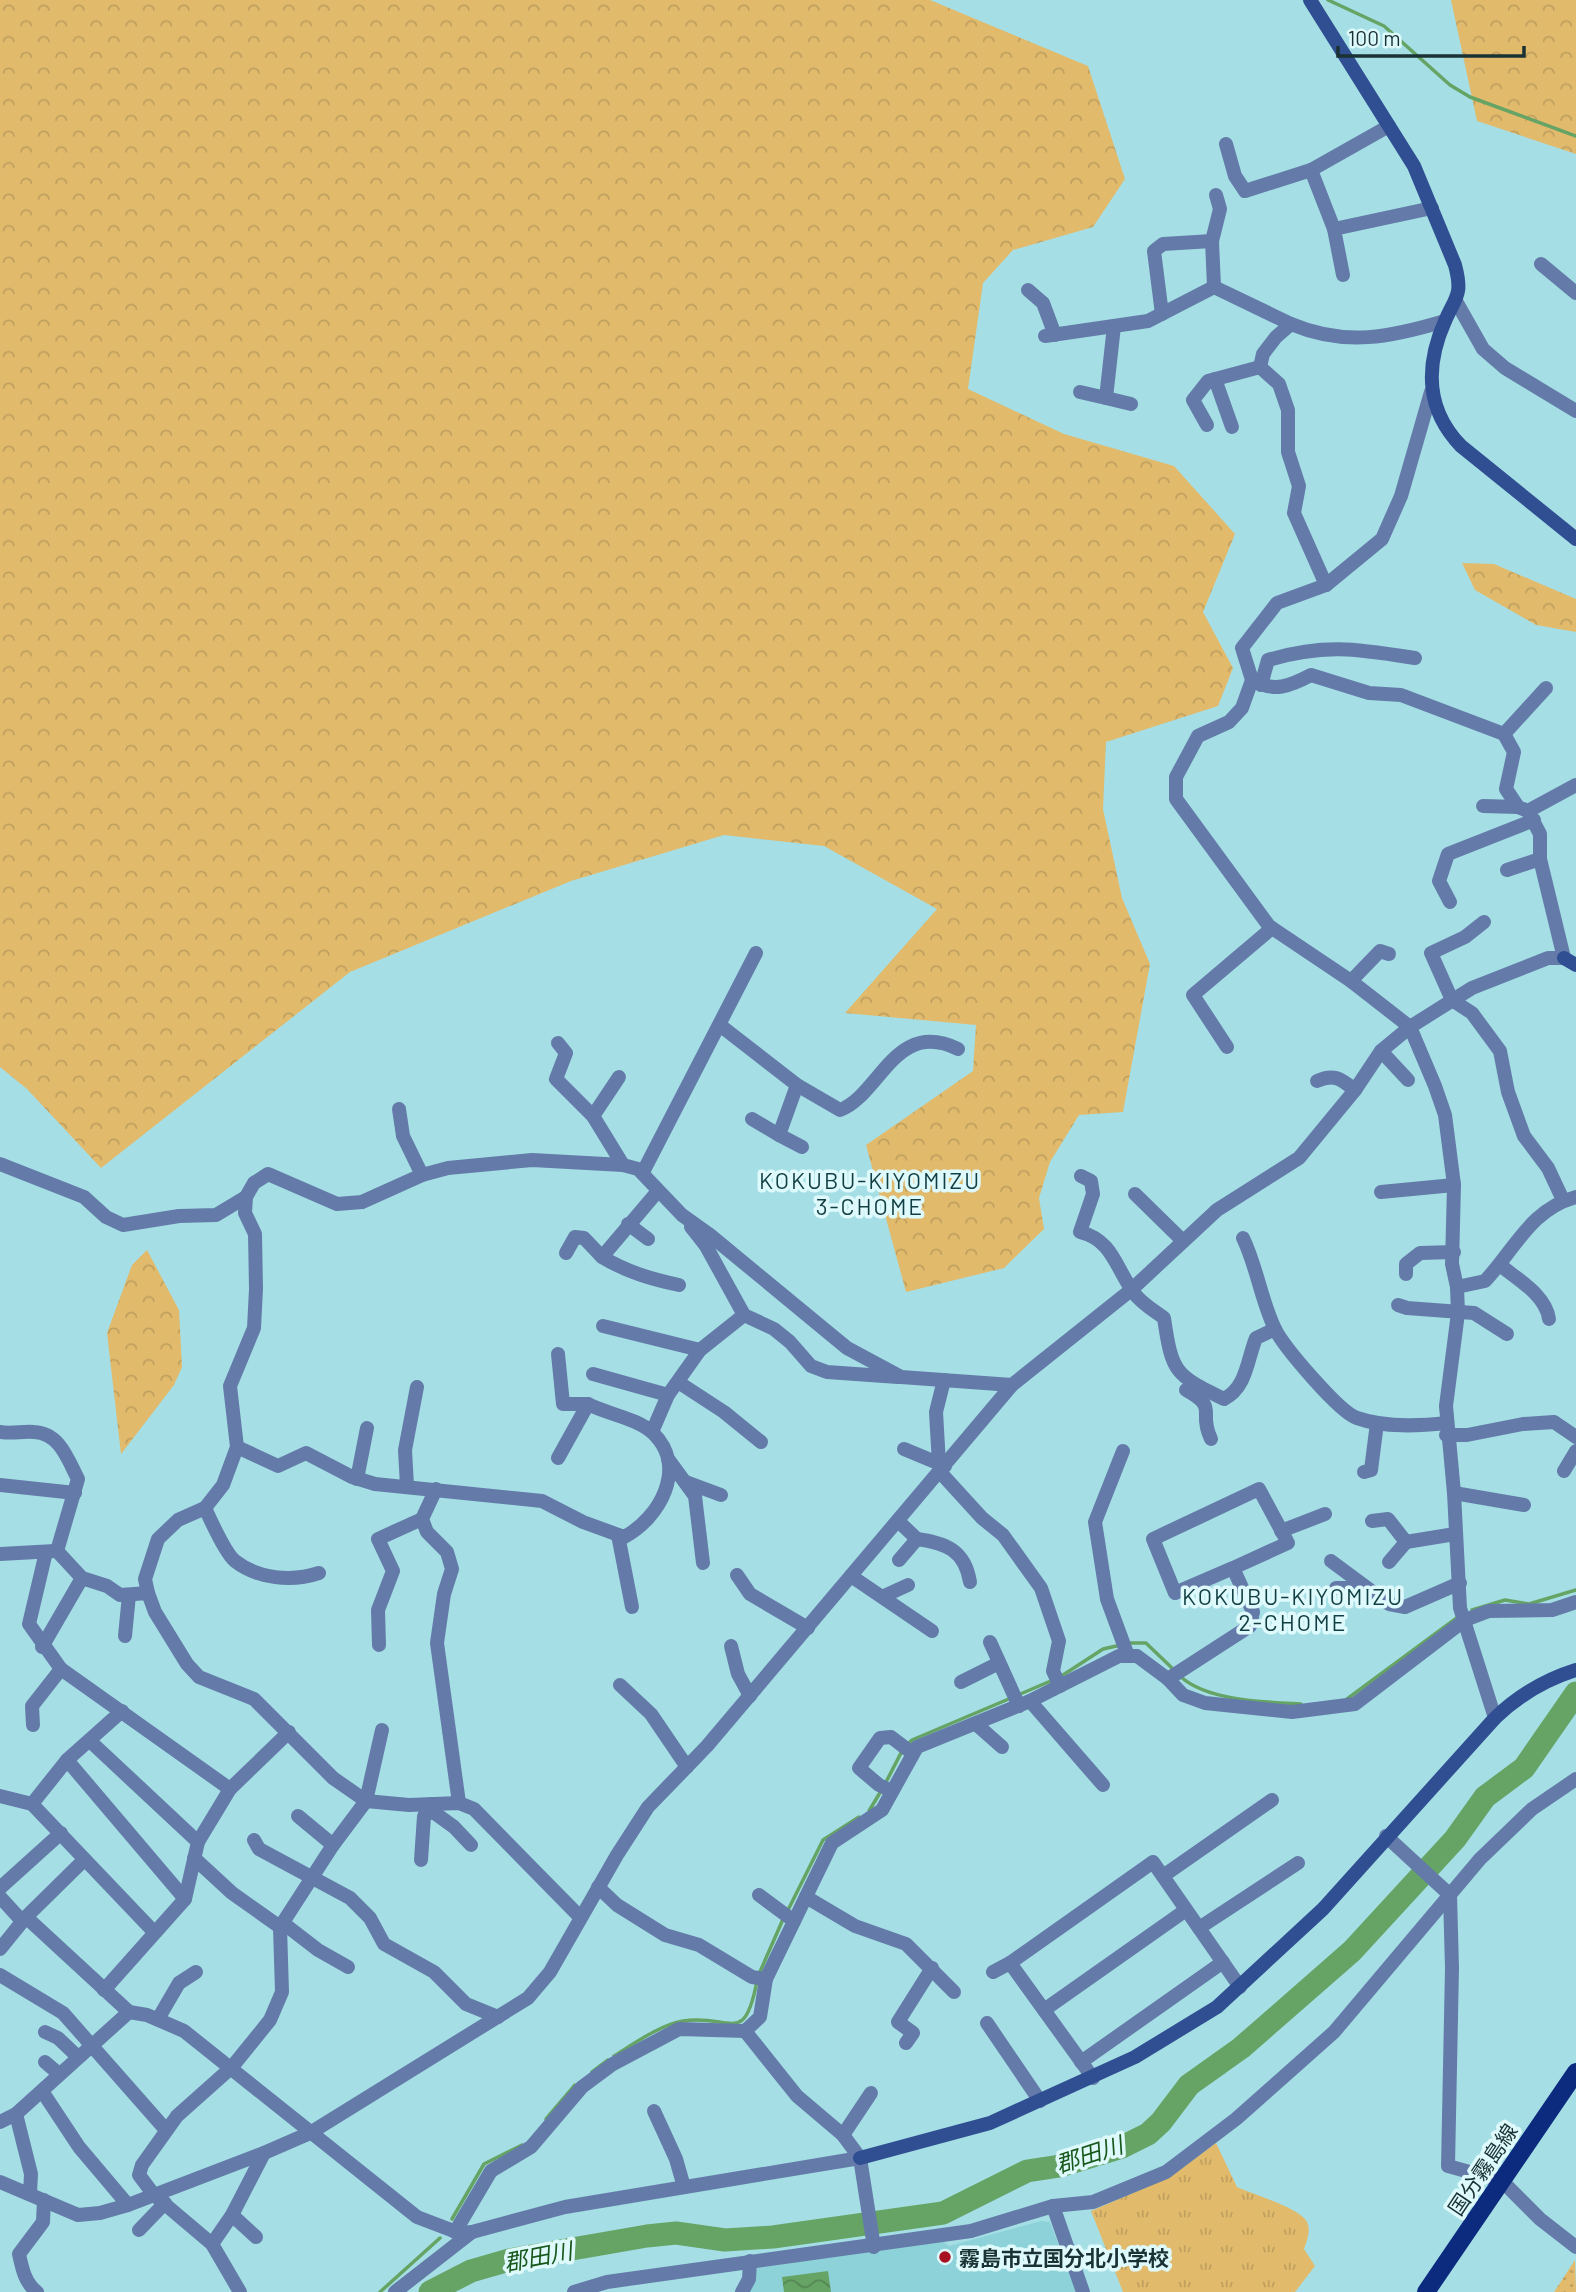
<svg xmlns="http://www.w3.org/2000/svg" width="1576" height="2292" font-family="Barlow,'Noto Sans JP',sans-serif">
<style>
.built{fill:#8ed2d9}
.grass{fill:url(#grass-dots)}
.forest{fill:url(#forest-crowns)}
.park{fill:url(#park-tufts)}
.water{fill:url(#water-waves)}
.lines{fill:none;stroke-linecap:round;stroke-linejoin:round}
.stream{stroke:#66a465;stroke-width:3.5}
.river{stroke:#66a465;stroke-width:23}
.street{stroke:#647ba9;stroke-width:14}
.secondary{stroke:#304e92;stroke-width:14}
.primary{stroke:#0c2b7f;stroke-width:18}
.poi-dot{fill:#a81121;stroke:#defafd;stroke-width:2.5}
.labels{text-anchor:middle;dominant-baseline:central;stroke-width:7;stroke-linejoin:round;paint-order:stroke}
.street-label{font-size:21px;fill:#1a3234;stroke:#defafd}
.poi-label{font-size:21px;font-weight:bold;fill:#1a3234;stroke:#defafd;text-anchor:start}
.neighbourhood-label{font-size:23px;letter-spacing:2px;fill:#113e42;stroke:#defafd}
.water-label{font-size:23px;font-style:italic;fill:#18581b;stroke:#defafd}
</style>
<defs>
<pattern id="grass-dots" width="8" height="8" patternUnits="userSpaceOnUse" patternTransform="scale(1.75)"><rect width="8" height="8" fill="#e1ba6c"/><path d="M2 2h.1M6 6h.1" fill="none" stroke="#c0a05e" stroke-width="1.8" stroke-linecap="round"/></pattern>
<pattern id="forest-crowns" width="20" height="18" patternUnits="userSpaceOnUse" patternTransform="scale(1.75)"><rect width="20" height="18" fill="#e1ba6c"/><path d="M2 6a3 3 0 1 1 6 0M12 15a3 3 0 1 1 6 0" fill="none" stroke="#c0a05e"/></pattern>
<pattern id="park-tufts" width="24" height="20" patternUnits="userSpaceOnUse" patternTransform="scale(1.75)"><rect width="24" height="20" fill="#e1ba6c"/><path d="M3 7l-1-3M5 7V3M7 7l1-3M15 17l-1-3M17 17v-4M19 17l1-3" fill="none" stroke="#c0a05e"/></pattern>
<pattern id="water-waves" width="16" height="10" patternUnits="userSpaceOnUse" patternTransform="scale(1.75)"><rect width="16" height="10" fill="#66a465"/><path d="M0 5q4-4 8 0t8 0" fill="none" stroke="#538654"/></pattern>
</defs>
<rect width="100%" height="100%" fill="#a5dfe5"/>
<polygon class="built" points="1041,2221 1050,2222 1076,2292 745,2292 752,2269 941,2240 949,2246"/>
<polygon class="grass" points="1575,2260 1576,2292 1554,2292"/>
<g class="forest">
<polygon points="0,0 930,0 1088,66 1125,179 1093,227 1013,250 983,283 968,389 1064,434 1174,466 1235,534 1203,612 1233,668 1218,706 1106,742 1103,809 1122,898 1150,964 1123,1112 1079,1115 1050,1162 1039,1198 1044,1229 1004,1268 906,1292 866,1145 973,1071 976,1025 845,1013 937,909 824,846 724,835 571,881 350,972 101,1168 27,1089 0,1067"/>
<polygon points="1451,0 1576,0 1576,154 1477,121"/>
<polygon points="1462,563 1494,564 1576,599 1576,632 1536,625 1475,590"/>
<polygon points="147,1250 179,1310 182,1367 174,1385 121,1454 107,1333 132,1265"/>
</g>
<path class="park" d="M1216,2143L1237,2187C1252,2194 1300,2208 1307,2222C1311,2231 1307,2240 1304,2249L1315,2266L1295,2292H1123L1091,2211L1170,2177Z"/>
<polygon class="water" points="828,2271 831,2292 784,2292 782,2277"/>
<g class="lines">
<g class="stream">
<polyline points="1328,0 1384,26 1450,85 1470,97 1576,136"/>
<polyline points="1472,1610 1505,1600 1529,1604 1576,1590"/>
<polyline points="1128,1643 1146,1643 1173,1669"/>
<polyline points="1060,1677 1103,1649 1121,1645"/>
<path d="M1181,1677C1208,1701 1265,1702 1301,1704"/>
<polyline points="1018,1695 1053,1680"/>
<polyline points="1347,1699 1458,1617"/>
<polyline points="907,1745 912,1740 1011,1698"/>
<polyline points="885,1784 902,1751"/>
<polyline points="869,1811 881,1791"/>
<polyline points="788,1910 823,1840 859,1817"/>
<polyline points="759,1974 784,1917"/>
<path d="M614,2056C635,2043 660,2025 683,2021C730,2013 744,2049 757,1981"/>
<polyline points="592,2072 608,2060"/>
<polyline points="546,2119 575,2085"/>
<polyline points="452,2219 484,2164 522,2145"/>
<polyline points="380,2292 440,2238"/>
</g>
<polyline class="river" points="430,2292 471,2271 509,2260 647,2236 676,2233 725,2240 773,2237 943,2213 1027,2171 1060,2166 1122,2147 1148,2134 1161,2122 1189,2085 1241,2048 1352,1951 1455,1839 1485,1797 1524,1768 1576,1693"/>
<g class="street">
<polyline points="1226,144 1235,176 1245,191 1311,170"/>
<polyline points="1334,229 1311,170 1389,126"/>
<polyline points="1212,241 1220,209 1216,195"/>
<polyline points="1541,264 1576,293"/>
<polyline points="1343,275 1334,229 1432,208"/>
<polyline points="1028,290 1043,303 1055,335"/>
<polyline points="1457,303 1483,349 1505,368 1576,411"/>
<polyline points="1162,314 1154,251 1163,244 1212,241 1214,287"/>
<polyline points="1114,326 1106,398 1131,404"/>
<polyline points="1045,336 1148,321 1214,287 1291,324"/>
<polyline points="1215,379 1232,427"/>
<polyline points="1080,392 1106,398"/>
<polyline points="1431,392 1401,496 1382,539 1326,585 1277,603 1242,648 1252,680 1242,708 1229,722 1198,736 1176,777 1176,799 1269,926 1351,981 1410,1027 1435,1086 1445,1115 1454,1185 1452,1264 1457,1287 1458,1313 1446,1406 1454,1493 1460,1608 1495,1718"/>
<polyline points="1207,425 1193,400 1208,381 1260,367"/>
<path d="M1326,585L1294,513L1299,486L1288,452V410L1279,384L1260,367L1263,354L1276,337L1291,324C1346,347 1391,337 1445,321"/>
<path d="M1252,680C1274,693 1290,686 1311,675L1369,693L1401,695L1504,734L1514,752L1506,789L1518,807L1528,811"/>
<path d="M1261,685L1268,660C1325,643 1358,649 1415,658"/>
<polyline points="1504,734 1546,688"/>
<polyline points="1483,806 1518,807"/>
<polyline points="1507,870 1540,859"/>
<polyline points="1450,902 1439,881 1448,854 1534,820"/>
<polyline points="1484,922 1465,937 1431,953 1452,1000 1472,1013 1500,1051 1508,1092 1524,1136 1548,1168 1563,1200"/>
<polyline points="1351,981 1380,951 1389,954"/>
<path d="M721,1026L797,1085L840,1110C880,1095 895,1018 958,1049"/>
<polyline points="558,1043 566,1053 556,1079 593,1116 623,1165"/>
<polyline points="1227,1047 1193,995 1272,928"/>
<polyline points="1381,1051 1408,1080"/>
<path d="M1317,1081C1334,1073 1341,1079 1355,1090"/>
<polyline points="399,1109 403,1136 422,1175"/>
<polyline points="593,1116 619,1077"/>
<polyline points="752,1119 779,1135 797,1085"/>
<polyline points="779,1135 802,1147"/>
<polyline points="0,1164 84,1197 106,1217 123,1225 179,1216 216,1215 246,1197"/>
<polyline points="643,1172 756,953"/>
<path d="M1081,1176L1091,1181L1093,1194L1080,1232C1113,1240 1116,1269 1134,1293C1141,1303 1153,1310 1164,1318C1172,1373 1175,1375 1224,1399C1247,1387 1247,1360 1256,1338L1275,1329"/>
<path d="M658,1191L602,1257C627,1272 651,1279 679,1285"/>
<polyline points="1381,1192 1454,1185"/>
<polyline points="1135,1194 1183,1241"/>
<polyline points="628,1224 648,1239"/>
<polyline points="691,1227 706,1246 744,1315 774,1329 790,1342 811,1366 827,1372 898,1377"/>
<path d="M1243,1238C1257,1267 1261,1300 1275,1329C1284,1347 1339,1412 1357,1418C1385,1428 1419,1426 1447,1423"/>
<polyline points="566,1253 575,1237 584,1238 602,1257"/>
<path d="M1500,1265C1517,1279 1546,1295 1549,1319"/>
<polyline points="1406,1274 1406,1264 1420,1253 1454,1252"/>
<path d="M1457,1287L1485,1281C1515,1249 1531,1209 1576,1197"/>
<polyline points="1398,1305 1407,1308 1474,1313 1507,1334"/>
<polyline points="603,1326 700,1350"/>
<polyline points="558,1354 563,1404 588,1404"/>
<polyline points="593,1374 668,1395"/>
<polyline points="678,1382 724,1412 761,1442"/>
<path d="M1186,1390C1220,1409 1197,1410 1211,1439"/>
<path d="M0,1432C11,1434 23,1431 34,1432C60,1433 68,1460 78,1479L57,1551"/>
<polyline points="652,1432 668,1395 700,1350 744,1315"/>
<polyline points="1446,1435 1467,1435 1523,1424 1554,1422 1576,1437"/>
<path d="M237,1447L278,1466L306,1453L352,1477L375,1484L542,1501L583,1522L624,1537C660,1518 688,1467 653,1433C637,1418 607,1414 588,1404L558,1458"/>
<polyline points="904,1449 945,1466"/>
<polyline points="1123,1451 1095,1522 1107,1599 1128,1656"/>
<polyline points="668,1459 695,1496 703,1563"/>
<polyline points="939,1464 936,1412 944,1380"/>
<polyline points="1564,1471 1576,1451"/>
<polyline points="940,1472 982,1518 1003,1535 1041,1588 1059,1641 1053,1671 1060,1686"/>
<polyline points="1364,1472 1371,1470 1377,1423"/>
<polyline points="357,1479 367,1428"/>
<polyline points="686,1482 721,1495"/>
<polyline points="0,1485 75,1493"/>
<polyline points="407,1486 405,1450 417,1387"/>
<polyline points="436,1489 422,1519 427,1532 447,1552 452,1569 444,1594 437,1643 459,1803"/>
<polyline points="1454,1493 1524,1505"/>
<path d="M205,1508C211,1521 225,1553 235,1561C258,1579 292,1582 319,1573"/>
<polyline points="898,1521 917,1539 899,1560"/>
<polyline points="1372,1521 1388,1519 1406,1542 1455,1534"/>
<polyline points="1281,1531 1325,1514"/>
<polyline points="618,1535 632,1607"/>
<path d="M917,1539C947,1543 965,1551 970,1582"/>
<polyline points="57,1551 82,1578 107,1586 120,1595 148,1593"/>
<polyline points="46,1552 29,1624 61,1669 230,1789"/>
<polyline points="0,1554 55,1551"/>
<polyline points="1331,1561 1389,1604 1405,1607 1460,1583"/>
<polyline points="1389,1562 1406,1542"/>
<polyline points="737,1575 750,1594 808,1628"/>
<polyline points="851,1576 932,1631"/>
<polyline points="1336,1588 1365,1588"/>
<polyline points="884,1596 908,1585"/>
<polyline points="125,1636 129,1595"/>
<polyline points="990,1642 1019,1706"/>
<polyline points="379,1645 378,1610 393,1571 378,1539 422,1519"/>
<polyline points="731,1646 738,1674 750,1696"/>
<polyline points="42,1647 82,1578"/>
<polyline points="1168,1679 1183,1695 1205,1703 1292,1712 1355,1704 1465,1620 1489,1611 1552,1610 1576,1602"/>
<polyline points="961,1682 999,1663"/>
<polyline points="620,1685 651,1714 687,1767"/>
<polyline points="1030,1701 1103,1785"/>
<polyline points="122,1711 67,1760 32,1804 154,1932"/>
<polyline points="976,1724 1002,1747"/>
<polyline points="33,1725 32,1706 61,1669"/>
<polyline points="91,1742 198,1842"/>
<polyline points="67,1760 185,1899"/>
<polyline points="892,1791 879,1785 859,1768 880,1738 891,1737 912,1753"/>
<polyline points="0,1796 32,1804"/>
<polyline points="431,1804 432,1811 454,1827 471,1845"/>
<polyline points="298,1816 333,1845"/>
<polyline points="1386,1836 1450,1895 1452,1968 1448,2166 1502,2181 1540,2219 1576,2247"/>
<polyline points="254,1840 259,1849 350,1898 370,1918 384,1944 434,1972 466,2004 498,2017"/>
<polyline points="194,1858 232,1893 280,1927"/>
<polyline points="84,1860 26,1917 129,2012"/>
<polyline points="421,1860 424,1816 432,1811"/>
<polyline points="1163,1876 1272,1800"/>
<polyline points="598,1887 617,1905 665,1935 699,1945 752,1977 766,1979 760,2017 745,2031 797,2096 843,2135 860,2158 874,2247"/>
<polyline points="0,1888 61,1833"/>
<polyline points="759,1895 794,1921"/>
<polyline points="0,1897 22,1921"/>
<polyline points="806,1897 855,1926 906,1944 954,1992"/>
<polyline points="580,1917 474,1809 459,1803 409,1805 366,1801 333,1778 254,1699 199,1677 187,1664 155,1612 148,1593 145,1579 158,1539 178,1520 205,1508 223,1485 237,1447 230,1386 254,1328 256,1289 255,1234 245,1213 246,1197 254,1183 268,1174 337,1204 362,1202 422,1175 448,1168 532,1160 623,1165 638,1169 682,1215 710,1235 847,1348 901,1377 1012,1385"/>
<polyline points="283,1923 318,1950 348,1967"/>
<polyline points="1199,1928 1298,1863"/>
<polyline points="0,1949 26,1917"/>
<polyline points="993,1972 1010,1963"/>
<polyline points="0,1975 63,2013 166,2130"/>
<polyline points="766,1979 832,1843 882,1810 917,1747 1030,1701 1119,1656 1137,1656 1168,1679 1250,1626 1253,1612 1233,1568 1175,1593 1153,1539 1259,1489 1288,1543 1233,1568"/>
<polyline points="104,1990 185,1899 198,1842 230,1789 289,1732"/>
<polyline points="1044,2010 1186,1910"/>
<polyline points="158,2019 179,1983 196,1972"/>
<polyline points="987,2023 1040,2101"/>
<polyline points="45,2032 58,2038 77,2056"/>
<polyline points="906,2043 913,2033 898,2022 932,1968"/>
<polyline points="45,2062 59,2074"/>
<polyline points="1081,2062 1223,1962"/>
<polyline points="1093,2078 1010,1963 1153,1862 1240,1987"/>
<polyline points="42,2091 79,2147 128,2205"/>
<polyline points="654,2111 676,2159 684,2187"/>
<polyline points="16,2114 31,2174 30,2194"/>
<polyline points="0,2122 16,2114 129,2012 147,2015 184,2031 417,2217 459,2233 472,2232 565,2207 860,2158"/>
<polyline points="843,2135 871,2093"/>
<polyline points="0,2182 78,2215 100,2213 128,2205 264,2153 310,2133 528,1998 550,1972 617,1855 648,1807 707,1746 1012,1385 1131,1290 1217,1210 1299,1158 1355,1090 1381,1051 1410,1027 1472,988 1548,958 1564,958 1540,859 1540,834 1528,811 1576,785"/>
<polyline points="1053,2206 1083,2292"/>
<polyline points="232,2215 256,2237"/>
<polyline points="139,2230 165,2203"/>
<polyline points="455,2232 491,2171 531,2147 582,2087 613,2064 679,2029 745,2031"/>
<polyline points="212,2244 154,2195 139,2175 142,2165 177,2116 232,2067 270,2020 282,1992 280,1927 333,1845 366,1801 382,1730"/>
<path d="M37,2292C25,2283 22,2268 19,2254L43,2222L44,2200"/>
<polyline points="240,2292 212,2244 232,2215 264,2153"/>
<polyline points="395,2292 472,2232"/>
<polyline points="574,2292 607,2282 971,2231 1053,2206 1093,2202 1166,2172 1236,2119 1334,2032 1480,1859 1532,1809 1576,1779"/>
<polyline points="742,2292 749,2279 750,2261"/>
</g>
<g class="secondary">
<path d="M1310,0L1414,166L1455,265C1463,295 1456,296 1445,321C1425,366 1426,410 1461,446L1576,539"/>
<polyline points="1564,958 1576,965"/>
<path d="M860,2158L990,2123L1135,2057L1217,2007L1323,1909L1495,1718C1519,1695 1544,1680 1576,1670"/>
</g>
<polyline class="primary" points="1426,2292 1576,2072"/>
</g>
<circle class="poi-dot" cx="945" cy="2257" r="7"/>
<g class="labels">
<g class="street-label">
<text transform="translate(1482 2169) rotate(-56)">国分霧島線</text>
</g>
<g class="poi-label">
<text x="959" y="2257">霧島市立国分北小学校</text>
</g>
<g class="neighbourhood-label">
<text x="870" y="1180">KOKUBU-KIYOMIZU<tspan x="870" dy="26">3-CHOME</tspan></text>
<text x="1293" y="1596">KOKUBU-KIYOMIZU<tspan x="1293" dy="26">2-CHOME</tspan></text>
</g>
<g class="water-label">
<text transform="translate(1089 2154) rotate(-18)">郡田川</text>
<text transform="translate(538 2256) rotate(-11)">郡田川</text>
</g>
</g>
<path d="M1338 46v10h186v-10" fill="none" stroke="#1a3234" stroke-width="3.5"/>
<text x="1348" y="46" font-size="21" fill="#1a3234" stroke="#defafd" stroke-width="5" paint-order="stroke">100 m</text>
</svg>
